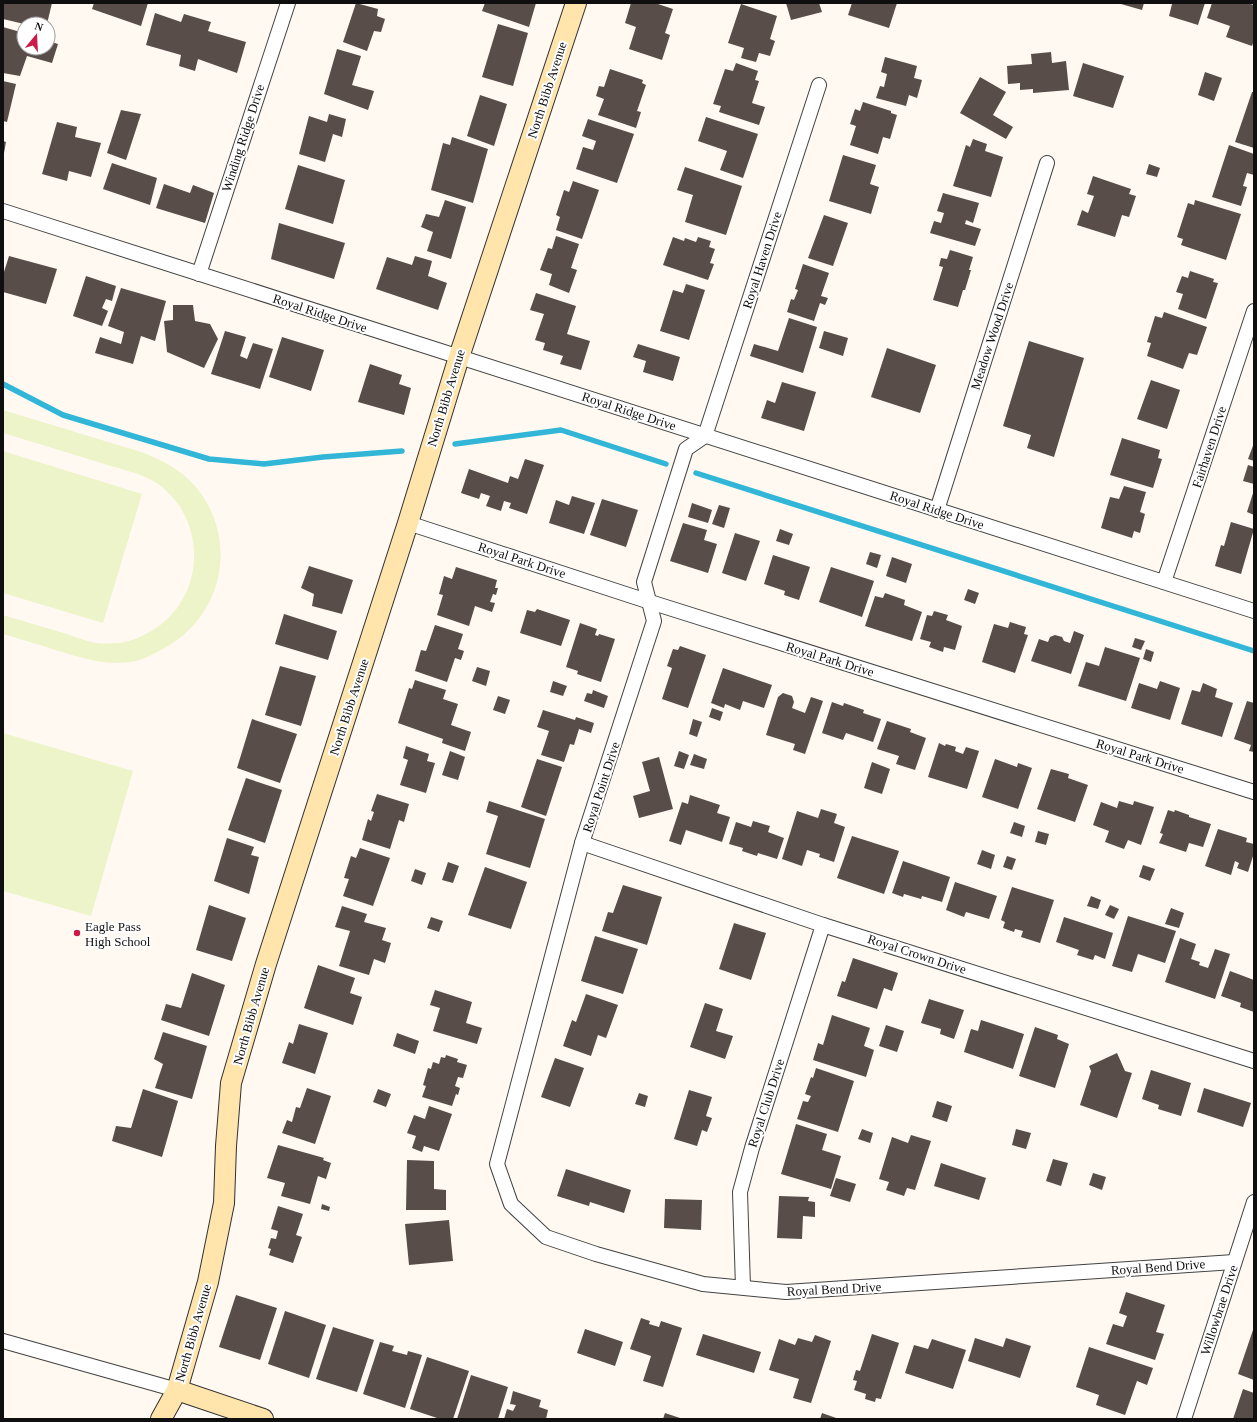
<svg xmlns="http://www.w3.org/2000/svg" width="1257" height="1422" font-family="Georgia,serif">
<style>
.pitch{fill:#edf4c9}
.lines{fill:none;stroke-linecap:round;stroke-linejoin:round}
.stream{stroke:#32b6d8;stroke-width:5.5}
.building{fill:#594d4a}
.minor-casing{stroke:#424242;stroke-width:16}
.secondary-casing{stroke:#313131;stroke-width:22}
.minor{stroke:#fff;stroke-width:14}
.secondary{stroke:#ffe5ac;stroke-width:20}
.poi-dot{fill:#cb1b46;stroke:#fff;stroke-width:1.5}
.labels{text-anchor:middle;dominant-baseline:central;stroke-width:4;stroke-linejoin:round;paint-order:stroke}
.street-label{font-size:13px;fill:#0f0f0f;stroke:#fff}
.poi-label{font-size:13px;fill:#0f0f0f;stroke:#fff;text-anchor:start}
</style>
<rect width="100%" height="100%" fill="#fff9f1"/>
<g class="pitch">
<path d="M3,410L141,452C165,461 187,473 202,495C238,548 220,619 163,649C155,653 145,659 136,661C107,667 83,658 55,650C38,644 20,639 3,634V615C24,621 45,628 67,634C76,637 86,641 96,643C103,644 112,643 120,643C133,641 145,635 156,628C206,595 207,519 158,484C142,473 120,469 101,463C69,453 36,443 3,433Z"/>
<polygon points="3,451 142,494 103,623 3,593"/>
<polygon points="3,733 133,771 91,916 3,891"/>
</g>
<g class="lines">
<g class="stream">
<polyline points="3,384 63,415 209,459 264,464 323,457 402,451"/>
<polyline points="455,444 561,430 666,464"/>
<polyline points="696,473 1254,651"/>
</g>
</g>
<g class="building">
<polygon points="3,3 52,3 47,24 24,24 3,19"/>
<polygon points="94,3 148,3 141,26 92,9"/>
<polygon points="356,3 378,9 377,16 385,19 381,32 374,31 367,51 343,42"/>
<polygon points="485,3 536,3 529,27 482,11"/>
<polygon points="631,3 655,3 673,9 665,33 670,35 662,60 629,49 636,27 625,23"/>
<polygon points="786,3 819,3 822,12 791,20"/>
<polygon points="852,3 897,3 889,28 848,15"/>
<polygon points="1122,3 1144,3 1142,10 1121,4"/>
<polygon points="1169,3 1205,3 1198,25 1169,16 1172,4"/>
<polygon points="1212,3 1247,3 1254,5 1254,40 1252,46 1226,37 1230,26 1207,18"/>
<polygon points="741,4 777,16 770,39 775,41 770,56 759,53 756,62 741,58 744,48 728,43"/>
<polygon points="155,13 181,22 184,14 211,22 208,31 246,42 237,73 198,59 195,71 179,66 181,55 146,45"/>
<polygon points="498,24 528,33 513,86 482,77"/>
<polygon points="3,27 24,33 24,48 48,48 48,41 58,44 52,63 27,56 20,76 3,73"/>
<polygon points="337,49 361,56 352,85 374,91 368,110 324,94"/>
<polygon points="1051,52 1052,63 1066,61 1069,90 1033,93 1033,89 1020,90 1020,83 1008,84 1007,66 1032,64 1031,54"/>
<polygon points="885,57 917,66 914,78 922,80 917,98 909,95 906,106 876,98 880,86 884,87 887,74 881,72"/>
<polygon points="736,63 758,71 755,80 759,81 752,103 765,107 759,125 719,112 721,106 713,104 725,69 733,71"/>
<polygon points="1083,63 1124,76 1113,108 1073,96"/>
<polygon points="610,69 643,80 642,83 646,85 637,111 641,112 636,128 598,115 604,99 596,96 599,86 604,87"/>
<polygon points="1205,72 1222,78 1214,101 1198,95"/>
<polygon points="980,77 1006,92 993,115 1013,127 1006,139 960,113"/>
<polygon points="3,81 16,84 7,122 3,121"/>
<polygon points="1252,92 1254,92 1254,148 1235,142"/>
<polygon points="480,95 507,104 494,146 467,136"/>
<polygon points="863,102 891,111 891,113 897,115 890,139 883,137 878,154 850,145 856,126 850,124 855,109 860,111"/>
<polygon points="121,110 141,114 126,160 107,153"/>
<polygon points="329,114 346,119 342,137 333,134 325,162 299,154 309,116 327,122"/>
<polygon points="706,117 758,134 743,178 720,170 727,151 698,141"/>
<polygon points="588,119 634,134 617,183 576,169 583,147 593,150 596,141 582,136"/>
<polygon points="57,122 77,127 75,137 101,143 91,177 69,171 67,181 42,174"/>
<polygon points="452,137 488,149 473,203 431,190 443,143 450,145"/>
<polygon points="973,139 987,144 985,151 1003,157 991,197 953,186 966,145 970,147"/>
<polygon points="3,141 6,142 4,153 3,152"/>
<polygon points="1229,145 1254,154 1254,175 1247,173 1243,186 1247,187 1241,206 1212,197"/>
<polygon points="843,155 876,165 870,184 879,187 871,214 829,201"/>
<polygon points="112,163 157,178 150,205 103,189"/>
<polygon points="1149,164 1160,168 1157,177 1146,174"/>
<polygon points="298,165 345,180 333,224 285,209"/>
<polygon points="685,167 742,186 726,235 685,222 693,195 677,190"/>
<polygon points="1093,176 1131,189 1129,194 1136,196 1129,217 1122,215 1115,237 1077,225 1082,210 1088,213 1094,196 1087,194"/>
<polygon points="573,181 599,190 582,239 556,230 560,217 556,215 564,190 569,192"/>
<polygon points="164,184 190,193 193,185 214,193 205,223 156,208"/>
<polygon points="943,193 979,203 973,223 966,220 965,224 981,229 975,246 930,233 934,221 941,223 944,213 937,211"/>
<polygon points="445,200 466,207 451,259 427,251 433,232 421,227 426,214 439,217"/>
<polygon points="1195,200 1241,214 1226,260 1181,245 1183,239 1177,237 1188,203 1194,205"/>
<polygon points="824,215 848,223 833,266 808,258"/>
<polygon points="279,223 345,243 334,279 271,259"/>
<polygon points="556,236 579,244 571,268 577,270 569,293 549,285 552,274 540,270 548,248 552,249"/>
<polygon points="673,237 684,241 685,238 696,242 698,237 711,241 709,247 715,249 710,263 714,264 708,280 663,265"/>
<polygon points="950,250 973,257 969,270 971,270 965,290 963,290 958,307 933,300 943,267 939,266 941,258 947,259"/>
<polygon points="9,256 57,269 46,304 3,292 3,275"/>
<polygon points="415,256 432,261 428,276 447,283 438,310 376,289 387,257 412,265"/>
<polygon points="803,264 829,273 821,296 828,298 825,305 820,303 814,321 787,312 791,299 794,300 798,290 795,289"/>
<polygon points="1190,271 1214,279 1213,282 1218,283 1206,319 1178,309 1183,294 1176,292 1182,276 1188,278"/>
<polygon points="86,276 116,286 112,301 106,299 102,308 108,311 102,326 73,316"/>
<polygon points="686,284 705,290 689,340 660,331 673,290 683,293"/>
<polygon points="121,288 166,301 155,341 141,336 133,364 95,353 100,337 121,344 124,332 108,326"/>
<polygon points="536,293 576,306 567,334 590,341 581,370 560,364 563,356 543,350 545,343 535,340 544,314 530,310"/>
<polygon points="173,305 193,305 195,321 210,324 218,339 204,368 167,352 164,321 173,320"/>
<polygon points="1164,312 1207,327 1197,355 1189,353 1183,369 1147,356 1151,343 1147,342 1155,316 1162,318"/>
<polygon points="789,318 817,327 803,373 750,356 754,344 778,351"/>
<polygon points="225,331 246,337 240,356 247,359 253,343 273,349 260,389 211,374"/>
<polygon points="824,331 848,338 843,356 819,348"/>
<polygon points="282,337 324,350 311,391 269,377"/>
<polygon points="1029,341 1084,358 1054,457 1027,448 1031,435 1003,426"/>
<polygon points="638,344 680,357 673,381 643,372 646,361 633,357"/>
<polygon points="887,348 936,365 920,413 871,397"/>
<polygon points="370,364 402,375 399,384 411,388 404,415 358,402"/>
<polygon points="1151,380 1180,390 1167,429 1137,419"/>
<polygon points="782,382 816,392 804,431 761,418 767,400 775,403"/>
<polygon points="1122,438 1160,450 1158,458 1162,459 1153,488 1110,475"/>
<polygon points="1254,443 1254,461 1248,459"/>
<polygon points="525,459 544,465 527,514 509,508 511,503 504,501 501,511 486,506 490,496 481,493 479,499 461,493 469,469 508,483 510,476 518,479"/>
<polygon points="1248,465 1254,467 1254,484 1243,481"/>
<polygon points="1124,486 1146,492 1140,512 1145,514 1140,533 1134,531 1132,538 1101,528 1110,497 1119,499"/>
<polygon points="1254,490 1254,515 1247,512"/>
<polygon points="572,496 595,503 584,534 549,523 556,500 569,505"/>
<polygon points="602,499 638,510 626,547 590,535"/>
<polygon points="692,503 712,510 708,523 688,517"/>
<polygon points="719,505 730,508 724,528 712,524"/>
<polygon points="1231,522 1254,529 1241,574 1215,566 1221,545 1224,546"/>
<polygon points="683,523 707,530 704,540 717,544 708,573 670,561"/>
<polygon points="780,529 793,534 789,545 776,541"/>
<polygon points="735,533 760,541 746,581 722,573"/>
<polygon points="870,552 881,555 877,568 866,564"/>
<polygon points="773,555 810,567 799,600 784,595 785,591 764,584"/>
<polygon points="892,557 912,564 906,583 886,576"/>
<polygon points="309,566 353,580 342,614 312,606 314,594 301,588"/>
<polygon points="456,567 497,580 495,588 498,588 496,595 493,594 490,602 495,603 492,612 475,606 469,626 437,615 443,595 439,594 444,576 452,579"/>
<polygon points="831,567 874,581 862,617 819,602"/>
<polygon points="968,589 979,593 975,604 964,600"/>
<polygon points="885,593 905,600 904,605 922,612 912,641 865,626 875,596 883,598"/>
<polygon points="537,609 570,620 561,646 520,633 527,610 535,612"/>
<polygon points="934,611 948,615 946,620 962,626 955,650 944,647 943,652 929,647 931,642 920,639 927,615 932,616"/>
<polygon points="284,614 337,631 328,660 275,644"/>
<polygon points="1010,622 1026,627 1024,634 1028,635 1015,673 982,662 994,624 1008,628"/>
<polygon points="580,623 597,629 595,635 598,636 599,634 615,639 601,682 577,674 578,671 566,667"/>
<polygon points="435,625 463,634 458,649 464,651 461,660 455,658 447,682 415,671 421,650 426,651"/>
<polygon points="1074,631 1084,635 1071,674 1031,661 1039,639 1048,642 1050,637 1055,635 1062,637 1064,641 1070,643"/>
<polygon points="1135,638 1145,641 1141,650 1132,647"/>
<polygon points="680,646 706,655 688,708 662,699 672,668 667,666 673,649 678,650"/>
<polygon points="1105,647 1140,658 1126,701 1078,686 1086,662 1099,666"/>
<polygon points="1146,649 1154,652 1151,662 1143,659"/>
<polygon points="280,666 316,676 301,726 265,715"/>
<polygon points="477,667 490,671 486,686 472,681"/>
<polygon points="723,668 772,685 764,708 743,701 740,710 725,704 724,708 711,703"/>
<polygon points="415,680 446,690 443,699 458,704 451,725 471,732 465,751 442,743 443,739 398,723 409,688 412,689"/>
<polygon points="553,681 567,686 563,696 550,692"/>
<polygon points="1160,681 1180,688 1170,720 1131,708 1139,683 1157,689"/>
<polygon points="1203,683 1217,689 1215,697 1233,703 1222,737 1181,724 1192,690 1200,692"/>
<polygon points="593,690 608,696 604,708 584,701 587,693 592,694"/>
<polygon points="783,693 792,696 794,702 792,708 805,713 811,697 823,701 805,754 793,750 795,744 766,735 778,697"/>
<polygon points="498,696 510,700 505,714 493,710"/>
<polygon points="1247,701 1254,703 1254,752 1249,751 1251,745 1234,739"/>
<polygon points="832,702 843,706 844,703 864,710 863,713 881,719 873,742 846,733 843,740 822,733"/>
<polygon points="712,708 723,712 720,721 709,717"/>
<polygon points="543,710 575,720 576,717 594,723 591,733 579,729 574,745 570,744 564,762 541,755 549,731 537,727"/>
<polygon points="252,719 297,734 280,783 237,768"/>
<polygon points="693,719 702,722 697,737 689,734"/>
<polygon points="887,721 911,729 910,732 926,738 915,770 896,764 899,756 877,749"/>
<polygon points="939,743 945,746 946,744 956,747 955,751 963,754 966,747 979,751 967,789 928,777"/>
<polygon points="406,746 429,754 427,761 435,763 426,793 400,785 408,760 403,758"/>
<polygon points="450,751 465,757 458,780 442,775"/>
<polygon points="679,751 689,755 684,769 674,766"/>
<polygon points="694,754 707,759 704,769 690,765"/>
<polygon points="659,757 673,809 639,818 633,796 650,791 642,762"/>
<polygon points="537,759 562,767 546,816 521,807"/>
<polygon points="995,759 1017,767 1018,763 1032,768 1018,809 982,797"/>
<polygon points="872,762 890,769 882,794 864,788"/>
<polygon points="1051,769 1069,774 1068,778 1088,785 1075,822 1037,809"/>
<polygon points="246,778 282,790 265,843 228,830"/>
<polygon points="377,794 409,804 404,822 399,820 390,849 362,840 368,819 371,821 374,812 371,811"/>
<polygon points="690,795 720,805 717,813 730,817 722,842 686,830 681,845 669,841 682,802 688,804"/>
<polygon points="489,801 545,819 530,868 486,854 498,816 486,812"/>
<polygon points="1119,801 1133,805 1134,801 1154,807 1141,845 1128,840 1124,849 1105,842 1109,831 1093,825 1101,802 1117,808"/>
<polygon points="821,809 837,814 834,823 845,827 834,862 819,857 820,854 807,850 802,866 782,859 797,811 818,818"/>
<polygon points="1168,810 1174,812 1175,810 1189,815 1189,817 1211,824 1203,847 1189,843 1186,852 1159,843 1163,834 1160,833"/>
<polygon points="753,821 770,826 768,832 784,838 777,859 758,853 757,856 742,851 743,848 729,844 736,822 751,827"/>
<polygon points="1014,822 1025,826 1022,837 1010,833"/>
<polygon points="1218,829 1247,838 1246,842 1254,844 1254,853 1248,872 1237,868 1239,863 1235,861 1231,875 1205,866"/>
<polygon points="1038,831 1049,834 1046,845 1035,842"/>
<polygon points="852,836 899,851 884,894 837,878"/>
<polygon points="227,838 254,847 251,855 259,857 249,894 214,881"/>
<polygon points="360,848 390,858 373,906 343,896 349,879 344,878 351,856 356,858"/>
<polygon points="982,850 995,855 991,869 977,864"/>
<polygon points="1007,856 1016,859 1012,870 1003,867"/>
<polygon points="903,861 950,877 942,902 922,896 921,899 904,894 903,897 892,893"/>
<polygon points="448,862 459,866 453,883 442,880"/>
<polygon points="1143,865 1155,869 1150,881 1139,877"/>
<polygon points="485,867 527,882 511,929 468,915"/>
<polygon points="415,869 426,873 422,885 411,881"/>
<polygon points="955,882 997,896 989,919 966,912 964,917 946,910"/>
<polygon points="623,885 662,897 647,945 602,931 608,912 613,913"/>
<polygon points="1012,887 1054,900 1040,943 1021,937 1023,931 1015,929 1014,932 1003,928 1005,922 1001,920"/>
<polygon points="1091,896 1101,900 1098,909 1087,906"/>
<polygon points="209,905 246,918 232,961 196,950"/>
<polygon points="1110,905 1119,909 1114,919 1105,915"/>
<polygon points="342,906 367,914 364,922 386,928 382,940 391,943 385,963 374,959 369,975 339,966 350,931 335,927"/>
<polygon points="1171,908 1184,913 1179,928 1165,924"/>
<polygon points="1128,916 1176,931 1165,963 1138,954 1132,972 1112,966"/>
<polygon points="431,917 443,921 439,932 427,928"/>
<polygon points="1064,917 1113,933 1105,959 1095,955 1093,960 1077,955 1079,950 1056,942"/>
<polygon points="734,923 766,933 751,980 719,969"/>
<polygon points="595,936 638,949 623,994 581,981"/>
<polygon points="1180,938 1196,944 1191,959 1200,962 1199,965 1208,968 1215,949 1230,954 1215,999 1165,982"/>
<polygon points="853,958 898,973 892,991 884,988 877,1009 837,996 842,981 845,982"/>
<polygon points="318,965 355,978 350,993 362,997 353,1025 304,1008"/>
<polygon points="1230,971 1254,980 1254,1012 1240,1007 1241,1003 1221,996"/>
<polygon points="192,973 225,985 209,1036 161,1020 166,1004 181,1008"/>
<polygon points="435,990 472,1002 466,1023 482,1028 477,1044 433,1031 440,1008 430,1005"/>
<polygon points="586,994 618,1005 606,1038 598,1035 591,1056 563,1046 572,1020 576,1022"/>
<polygon points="929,999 964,1010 954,1039 940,1034 941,1029 921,1023"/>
<polygon points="705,1003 723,1009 716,1031 733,1036 725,1059 690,1047"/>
<polygon points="832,1015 870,1028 864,1046 874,1050 866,1077 813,1060 818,1043 823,1045"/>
<polygon points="981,1020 1024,1034 1013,1069 964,1052 971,1029 978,1031"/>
<polygon points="299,1024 328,1033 315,1074 282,1063 289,1042 293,1044"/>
<polygon points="886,1025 904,1031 897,1052 879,1046"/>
<polygon points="1035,1027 1058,1035 1057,1039 1069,1044 1055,1088 1019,1076"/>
<polygon points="163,1032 207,1046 192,1099 155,1088 163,1064 154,1059"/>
<polygon points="397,1033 419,1041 415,1054 393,1046"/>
<polygon points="1117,1053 1125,1071 1132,1073 1117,1118 1080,1105 1091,1071 1089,1066"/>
<polygon points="446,1055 458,1059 457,1062 467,1065 463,1078 458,1077 455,1086 460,1088 458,1095 456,1094 452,1106 422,1097 426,1086 423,1085 428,1068 431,1069 433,1062 439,1064 441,1057 445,1058"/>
<polygon points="555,1058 584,1068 570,1107 541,1097"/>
<polygon points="816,1068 854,1081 838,1132 797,1119 803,1101 808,1102 811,1096 805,1094 811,1077 813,1078"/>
<polygon points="1151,1070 1191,1083 1181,1116 1158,1109 1159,1105 1142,1099"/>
<polygon points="307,1088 331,1096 315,1144 282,1133 287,1120 292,1122 296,1107 300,1108"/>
<polygon points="1204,1088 1251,1103 1243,1127 1197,1112"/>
<polygon points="143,1089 178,1101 162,1157 112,1141 116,1126 131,1128"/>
<polygon points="378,1089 391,1094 386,1107 373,1102"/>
<polygon points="689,1090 712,1097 706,1116 712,1118 707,1132 702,1130 697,1146 674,1139"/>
<polygon points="639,1093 648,1096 645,1107 635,1104"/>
<polygon points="937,1101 952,1106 947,1122 932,1117"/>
<polygon points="429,1106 452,1114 439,1151 424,1146 422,1152 412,1148 416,1136 407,1133 414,1115 425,1119"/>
<polygon points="796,1124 827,1134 822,1150 841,1156 831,1189 781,1174"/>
<polygon points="862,1129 873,1133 870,1143 858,1139"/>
<polygon points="1016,1129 1031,1133 1026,1149 1012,1145"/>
<polygon points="911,1135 931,1141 915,1190 907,1188 904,1196 886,1190 889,1182 879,1179 892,1137 908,1143"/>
<polygon points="278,1145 324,1158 323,1160 331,1163 326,1179 318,1176 310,1204 281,1196 285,1183 267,1178"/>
<polygon points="1053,1159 1068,1163 1061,1186 1046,1181"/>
<polygon points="407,1160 434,1161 434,1189 446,1190 446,1210 406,1210"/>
<polygon points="941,1163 986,1178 979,1200 934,1186"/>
<polygon points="566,1169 631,1190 624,1213 590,1202 589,1206 557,1196"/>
<polygon points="1093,1173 1106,1177 1102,1190 1089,1185"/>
<polygon points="836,1178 856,1184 850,1202 830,1196"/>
<polygon points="779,1196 809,1197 808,1201 815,1202 815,1217 803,1216 802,1239 777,1238"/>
<polygon points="665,1199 702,1200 701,1230 664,1228"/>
<polygon points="322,1204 330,1207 329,1211 321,1209"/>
<polygon points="278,1206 303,1214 296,1235 302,1237 293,1263 269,1255 271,1249 268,1248 271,1238 276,1239 278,1231 271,1229"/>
<polygon points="449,1220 453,1261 409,1265 405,1224"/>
<polygon points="1126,1292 1165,1305 1156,1332 1164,1334 1155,1360 1106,1344 1113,1324 1123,1327 1127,1316 1119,1313"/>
<polygon points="236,1295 277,1308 260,1360 219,1347"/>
<polygon points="285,1311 326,1325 309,1378 268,1364"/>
<polygon points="641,1318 650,1321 649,1324 659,1327 661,1321 682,1328 663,1387 643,1381 651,1356 630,1349"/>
<polygon points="333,1327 374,1340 357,1392 316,1379"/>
<polygon points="1254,1327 1254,1380 1238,1374"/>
<polygon points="585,1329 623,1342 615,1366 577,1353"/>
<polygon points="703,1334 761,1352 754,1373 696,1355"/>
<polygon points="872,1334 899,1343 881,1399 876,1398 875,1402 865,1399 866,1394 854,1390 857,1381 853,1380 856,1370 860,1371"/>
<polygon points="815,1335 831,1341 811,1403 793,1398 799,1379 769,1370 779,1339 795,1345 798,1338 812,1342"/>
<polygon points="975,1338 1003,1347 1006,1338 1031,1346 1020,1378 968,1361"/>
<polygon points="932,1339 966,1350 953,1389 905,1373 914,1345 928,1349"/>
<polygon points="380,1342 394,1346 392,1351 407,1355 408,1351 422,1355 405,1408 363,1394"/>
<polygon points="1089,1347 1153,1368 1147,1385 1137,1381 1125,1415 1096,1405 1099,1395 1076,1387"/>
<polygon points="427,1357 469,1371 453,1419 440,1419 410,1409"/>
<polygon points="471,1375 508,1387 498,1419 457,1419"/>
<polygon points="1243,1389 1254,1393 1254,1419 1233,1419"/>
<polygon points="513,1391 541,1400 539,1407 548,1410 546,1419 504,1419 507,1409 513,1411 516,1405 510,1404"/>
<polygon points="665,1413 683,1419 663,1419"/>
<polygon points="822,1413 839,1419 820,1419"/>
</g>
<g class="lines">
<g class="minor-casing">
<g id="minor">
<polyline points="819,85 705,436 686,449 644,582 654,621 582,843 497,1164 511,1204 546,1237 596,1254 703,1284 786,1292 1234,1262"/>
<polyline points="3,211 1254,611"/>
<polyline points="199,274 288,3"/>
<polyline points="937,510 1047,163"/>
<polyline points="408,523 650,602 1254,792"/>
<polyline points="1164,582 1254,311"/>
<polyline points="582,843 823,925 1254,1061"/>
<polyline points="743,1287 740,1192 752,1148 823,925"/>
<polyline points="3,1341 177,1390"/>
<polyline points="1184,1419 1254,1202"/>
</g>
</g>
<g class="secondary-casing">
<g id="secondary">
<polyline points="177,1390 263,1419"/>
<polyline points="161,1419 177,1390 208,1282 224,1203 226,1146 231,1083 266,964 408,523 459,357 576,3"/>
</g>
</g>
<use href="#minor" class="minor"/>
<use href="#secondary" class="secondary"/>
</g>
<circle class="poi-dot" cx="77" cy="933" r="4"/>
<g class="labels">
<g class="street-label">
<text transform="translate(547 90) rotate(-72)">North Bibb Avenue</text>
<text transform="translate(243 138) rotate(-72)">Winding Ridge Drive</text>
<text transform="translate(762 260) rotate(-72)">Royal Haven Drive</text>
<text transform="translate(320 313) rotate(18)">Royal Ridge Drive</text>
<text transform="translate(992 336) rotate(-72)">Meadow Wood Drive</text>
<text transform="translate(446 398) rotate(-73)">North Bibb Avenue</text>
<text transform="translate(629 411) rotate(18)">Royal Ridge Drive</text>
<text transform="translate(1209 447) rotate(-72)">Fairhaven Drive</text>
<text transform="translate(937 510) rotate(18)">Royal Ridge Drive</text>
<text transform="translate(522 560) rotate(18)">Royal Park Drive</text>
<text transform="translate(830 659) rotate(17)">Royal Park Drive</text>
<text transform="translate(349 707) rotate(-72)">North Bibb Avenue</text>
<text transform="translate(1140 756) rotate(17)">Royal Park Drive</text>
<text transform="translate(601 787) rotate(-72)">Royal Point Drive</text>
<text transform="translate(917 954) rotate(18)">Royal Crown Drive</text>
<text transform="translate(251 1016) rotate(-74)">North Bibb Avenue</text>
<text transform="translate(766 1103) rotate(-72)">Royal Club Drive</text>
<text transform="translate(1158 1267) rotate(-4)">Royal Bend Drive</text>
<text transform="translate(834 1289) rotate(-3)">Royal Bend Drive</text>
<text transform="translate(1219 1310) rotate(-72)">Willowbrae Drive</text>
<text transform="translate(193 1333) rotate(-74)">North Bibb Avenue</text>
</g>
<g class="poi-label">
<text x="85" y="926">Eagle Pass<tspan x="85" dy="15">High School</tspan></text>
</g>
</g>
<rect width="1257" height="1422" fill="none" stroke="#0f0f0f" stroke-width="8"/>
<g transform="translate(36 36) rotate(18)"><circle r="19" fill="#ffffff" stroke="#9f9f9f"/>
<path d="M0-3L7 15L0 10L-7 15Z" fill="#cb1b46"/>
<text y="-6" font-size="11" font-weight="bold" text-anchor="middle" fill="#0f0f0f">N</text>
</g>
</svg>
